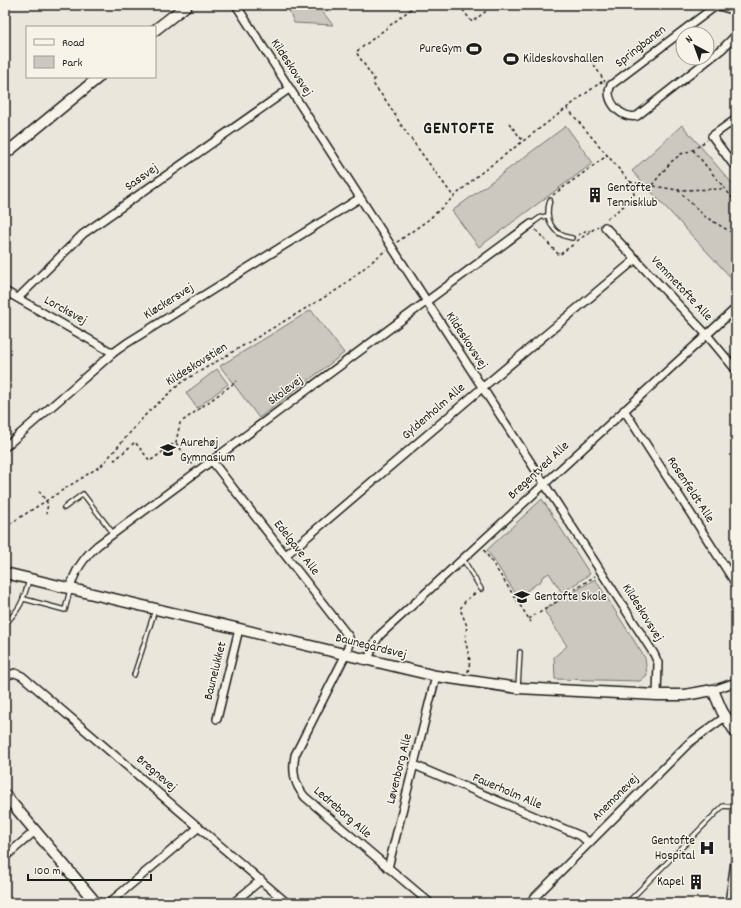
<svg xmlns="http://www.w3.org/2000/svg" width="741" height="908" font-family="Dekko,sans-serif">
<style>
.green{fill:#ccc8c0;stroke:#74726e}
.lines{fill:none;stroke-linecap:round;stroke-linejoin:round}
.lane-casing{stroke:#1c1c1c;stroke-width:6}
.street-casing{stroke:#1c1c1c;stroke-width:10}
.secondary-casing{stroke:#1c1c1c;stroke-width:13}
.path{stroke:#1c1c1c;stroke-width:1.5;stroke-dasharray:3 3;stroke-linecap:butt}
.lane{stroke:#f7f3e8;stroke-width:3.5}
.street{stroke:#f7f3e8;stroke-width:7}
.secondary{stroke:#f7f3e8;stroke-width:10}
.labels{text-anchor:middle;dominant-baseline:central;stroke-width:3;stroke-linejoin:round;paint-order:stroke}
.street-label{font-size:13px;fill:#1c1c1c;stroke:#f7f3e8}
.poi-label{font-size:13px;fill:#1c1c1c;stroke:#f7f3e8;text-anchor:start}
.district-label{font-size:17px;font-weight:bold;letter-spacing:1px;fill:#1c1c1c;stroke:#f7f3e8}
</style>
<rect width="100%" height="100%" fill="#eae6dc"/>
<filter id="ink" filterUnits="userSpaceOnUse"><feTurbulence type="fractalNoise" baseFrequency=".025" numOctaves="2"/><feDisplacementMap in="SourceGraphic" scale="8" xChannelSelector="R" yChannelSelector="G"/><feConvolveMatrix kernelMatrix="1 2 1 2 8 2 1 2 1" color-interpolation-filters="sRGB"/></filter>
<g filter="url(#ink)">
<g class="green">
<polygon points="287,5 317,5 333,25 294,23"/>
<polygon points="682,125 736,188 736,283 632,171"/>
<polygon points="566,126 593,163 479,247 452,211"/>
<polygon points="311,310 344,353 259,418 220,366"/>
<polygon points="217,369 228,384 197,408 186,393"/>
<polygon points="542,499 590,574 562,593 549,573 541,578 542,580 518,597 487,550"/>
<polygon points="595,579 645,658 647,675 640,681 555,679 554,657 567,646 545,612 546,609"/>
</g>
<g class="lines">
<g class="lane-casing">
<g id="lane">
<polyline points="703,5 713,8"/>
<path d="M550,200C544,219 552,235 572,238"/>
<polyline points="531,224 541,217 547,216"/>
<polyline points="64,508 83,494 113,533"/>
<polyline points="463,559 481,589"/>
<polyline points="24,599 65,610 70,590"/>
<path d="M5,624C21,608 23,601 29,580"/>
<polyline points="134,675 155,610"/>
<polyline points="518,687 520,652"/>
<polyline points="627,903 723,806 736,807"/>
</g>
</g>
<g class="street-casing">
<g id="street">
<polyline points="236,5 654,654 658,663 657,695"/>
<path d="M736,11L719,6L713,8L611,85C603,99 621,120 637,116L722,49L736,35"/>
<polyline points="736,119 712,136 732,163 736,160"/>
<polyline points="605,227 707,335 736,370"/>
<polyline points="5,291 113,353"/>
<polyline points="18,298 83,234 289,89"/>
<polyline points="624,410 736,584"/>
<polyline points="5,447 113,353 127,343 360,198"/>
<path d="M212,461L349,637V644L346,654L295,755C292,772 294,784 305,797L430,903"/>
<polyline points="286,555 482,388 636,259"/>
<path d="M70,589C74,572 84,557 98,545L531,224"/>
<polyline points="368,660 374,644 380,635 736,308"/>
<polyline points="5,676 15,673 22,676 287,903"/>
<polyline points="713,690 736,682"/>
<polyline points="217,719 239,629"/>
<polyline points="414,765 581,836 589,843"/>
<polyline points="5,857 35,831"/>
<polyline points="388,868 436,676"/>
<polyline points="109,903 199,827"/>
<polyline points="233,903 261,880"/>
<polyline points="529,903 689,743 725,717"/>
<polyline points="729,903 736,855"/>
</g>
</g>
<g class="secondary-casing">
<g id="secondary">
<polyline points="155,30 187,5"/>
<polyline points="5,154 99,77"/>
<polyline points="5,573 436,676 518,688 657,695 685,695 713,690 722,711 736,733"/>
<polyline points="5,795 96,903"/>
</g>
</g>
<g class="path">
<polyline points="416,5 356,52 374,79 374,85 387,102 403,128 453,196"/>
<polyline points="459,5 472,22 494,5"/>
<polyline points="652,5 659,8"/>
<polyline points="591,60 605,82"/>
<polyline points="567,108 630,182 634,194 633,199 605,220"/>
<polyline points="509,123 523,141"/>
<polyline points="693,150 736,202"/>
<polyline points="630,182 678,190 723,189"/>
<polyline points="652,185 671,162 681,154 693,150 707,140"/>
<polyline points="678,190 704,216 736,235"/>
<polyline points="553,195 608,155"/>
<polyline points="536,230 559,255 574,244"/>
<polyline points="578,235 587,230 590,231"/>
<polyline points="577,241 598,226"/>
<polyline points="397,242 428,220 477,176 601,82 604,83"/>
<polyline points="176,443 193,465"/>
<polyline points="114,459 115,460 135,442 150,461 176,442 180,423 237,381"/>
<polyline points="39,491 48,504 46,514"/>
<polyline points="5,527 102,465 148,412 182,382 340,288 386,250"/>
<polyline points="484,550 531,622"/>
<polyline points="539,613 595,576"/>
<polyline points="529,619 535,615"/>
<polyline points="468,672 470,661 465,639 467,626 460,609 466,600 477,592"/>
<polyline points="639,899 644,903"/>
</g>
<use href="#lane" class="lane"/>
<use href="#street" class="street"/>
<use href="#secondary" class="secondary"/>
</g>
</g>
<defs>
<g id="stadium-bare" transform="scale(1.2)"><path d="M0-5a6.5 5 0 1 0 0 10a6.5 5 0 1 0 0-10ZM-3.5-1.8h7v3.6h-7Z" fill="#1c1c1c" stroke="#f7f3e8" stroke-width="2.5" paint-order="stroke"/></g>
<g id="building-bare" transform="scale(1.2)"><path d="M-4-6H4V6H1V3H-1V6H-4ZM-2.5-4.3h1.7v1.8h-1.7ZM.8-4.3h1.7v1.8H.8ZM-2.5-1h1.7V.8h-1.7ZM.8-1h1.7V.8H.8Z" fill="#1c1c1c" stroke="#f7f3e8" stroke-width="2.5" paint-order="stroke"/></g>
<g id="school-bare" transform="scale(1.2)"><path d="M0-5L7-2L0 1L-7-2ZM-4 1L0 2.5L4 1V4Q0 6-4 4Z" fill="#1c1c1c" stroke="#f7f3e8" stroke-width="2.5" paint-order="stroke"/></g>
<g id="hospital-bare" transform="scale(1.2)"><path d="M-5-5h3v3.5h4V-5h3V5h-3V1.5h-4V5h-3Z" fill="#1c1c1c" stroke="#f7f3e8" stroke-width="2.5" paint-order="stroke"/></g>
</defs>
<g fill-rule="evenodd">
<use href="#stadium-bare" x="474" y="49"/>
<use href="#stadium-bare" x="511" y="59"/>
<use href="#building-bare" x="595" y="195"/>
<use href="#school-bare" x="168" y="450"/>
<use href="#school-bare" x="522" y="597"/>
<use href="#hospital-bare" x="707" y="848"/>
<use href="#building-bare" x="696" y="882"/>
</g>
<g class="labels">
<g class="street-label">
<text transform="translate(641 47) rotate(-38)">Springbanen</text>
<text transform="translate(291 68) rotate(57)">Kildeskovsvej</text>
<text transform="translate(142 178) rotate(-35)">Sassvej</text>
<text transform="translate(681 289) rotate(47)">Vemmetofte Alle</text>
<text transform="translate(169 302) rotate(-32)">Kløckersvej</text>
<text transform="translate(65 311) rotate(29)">Lorcksvej</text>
<text transform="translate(466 341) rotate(57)">Kildeskovsvej</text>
<text transform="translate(197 365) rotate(-32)">Kildeskovstien</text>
<text transform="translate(286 391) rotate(-37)">Skolevej</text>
<text transform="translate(434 412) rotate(-41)">Gyldenholm Alle</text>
<text transform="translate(539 471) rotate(-43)">Bregentved Alle</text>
<text transform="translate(690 490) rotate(57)">Rosenfeldt Alle</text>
<text transform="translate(296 548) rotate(52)">Edelgave Alle</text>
<text transform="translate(642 613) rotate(58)">Kildeskovsvej</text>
<text transform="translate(371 647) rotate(14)">Baunegårdsvej</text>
<text transform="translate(216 671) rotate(-76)">Baunelukket</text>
<text transform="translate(400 769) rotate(-76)">Løvenborg Alle</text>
<text transform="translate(156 774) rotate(41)">Bregnevej</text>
<text transform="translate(507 792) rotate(23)">Fauerholm Alle</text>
<text transform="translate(616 798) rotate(-45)">Anemonevej</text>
<text transform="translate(342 813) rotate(41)">Ledreborg Alle</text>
</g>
<g class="poi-label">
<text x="462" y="49" text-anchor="end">PureGym</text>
<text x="523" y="59">Kildeskovshallen</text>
<text x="607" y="188">Gentofte<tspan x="607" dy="15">Tennisklub</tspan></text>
<text x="180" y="443">Aurehøj<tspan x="180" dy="15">Gymnasium</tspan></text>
<text x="534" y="597">Gentofte Skole</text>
<text x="695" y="841" text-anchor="end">Gentofte<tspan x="695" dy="15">Hospital</tspan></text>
<text x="684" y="882" text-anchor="end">Kapel</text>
</g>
<g class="district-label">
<text x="459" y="130">GENTOFTE</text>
</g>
</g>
<rect width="741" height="908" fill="none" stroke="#f7f3e8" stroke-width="20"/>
<rect x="10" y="10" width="721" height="888" fill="none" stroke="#1c1c1c" stroke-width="1.5" filter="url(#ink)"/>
<rect x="26" y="26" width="130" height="52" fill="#f7f3e8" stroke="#9f9d96"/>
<rect x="34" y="39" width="20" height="6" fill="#f7f3e8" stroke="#9f9d96"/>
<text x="62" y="46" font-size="12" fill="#1c1c1c">Road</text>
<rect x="34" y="56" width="20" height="12" fill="#ccc8c0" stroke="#9f9d96"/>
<text x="62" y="66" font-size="12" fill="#1c1c1c">Park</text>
<g transform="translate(695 46) rotate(319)"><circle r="19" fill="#f7f3e8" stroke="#9f9d96"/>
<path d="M0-3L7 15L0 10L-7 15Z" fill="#1c1c1c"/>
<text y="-6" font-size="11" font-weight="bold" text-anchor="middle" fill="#1c1c1c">N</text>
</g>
<path d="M28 874v6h123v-6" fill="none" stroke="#1c1c1c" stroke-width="2"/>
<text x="34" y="874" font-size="12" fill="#1c1c1c" stroke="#f7f3e8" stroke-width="3" paint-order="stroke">100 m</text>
</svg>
